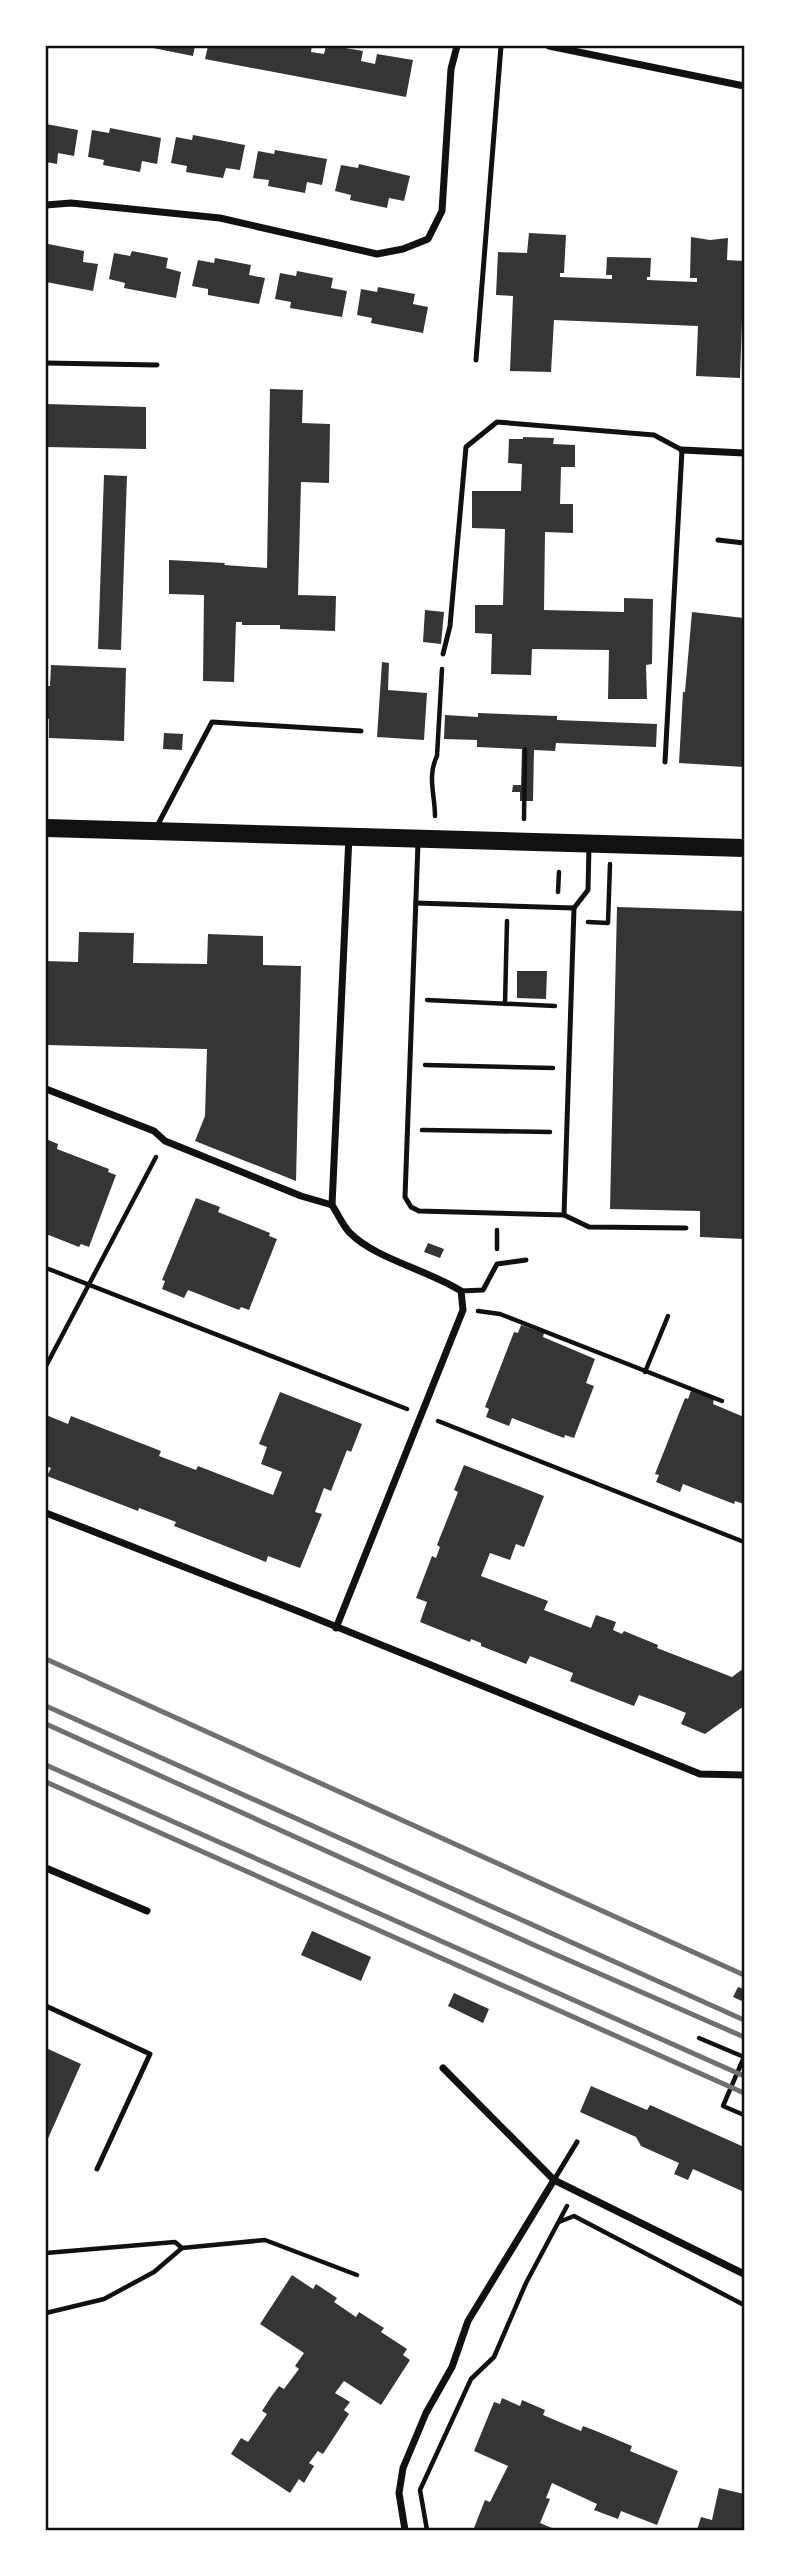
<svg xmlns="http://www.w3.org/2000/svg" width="790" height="2576" font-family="Rubik,sans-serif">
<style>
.building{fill:#353535}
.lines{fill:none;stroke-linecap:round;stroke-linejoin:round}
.path{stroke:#111;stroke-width:4.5}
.service{stroke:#111;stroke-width:5}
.minor{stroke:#111;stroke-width:7}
.primary{stroke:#111;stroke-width:18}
.rail{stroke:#707070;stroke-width:5}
.neatline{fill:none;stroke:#111;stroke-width:2.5}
</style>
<rect width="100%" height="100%" fill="#fff"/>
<g class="building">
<polygon points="143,46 195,46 193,56"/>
<polygon points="208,46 312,46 311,52 324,54 326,46 334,46 363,51 361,61 375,64 377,54 413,60 406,97 205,59"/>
<polygon points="46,124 78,130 74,156 58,153 57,164 46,162"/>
<polygon points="110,128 161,138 157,164 142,161 140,172 103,165 104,160 88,157 92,130 109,133"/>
<polygon points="193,135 245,145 240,170 226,168 223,178 186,172 187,166 171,163 176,137 192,140"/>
<polygon points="275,150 327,159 322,185 307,182 305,193 268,186 269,180 253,178 258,151 274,154"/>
<polygon points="359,164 410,176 404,201 389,198 387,208 350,200 351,195 335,191 341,165 358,168"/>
<polygon points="529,233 566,235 564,273 560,273 560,277 612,279 612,275 606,275 607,257 651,258 650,277 647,277 647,280 697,282 697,278 690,278 691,237 710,240 728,238 727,260 744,261 740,378 696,376 698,326 554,320 551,372 510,371 513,296 496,295 498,252 527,253"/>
<polygon points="48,244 84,251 83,262 98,264 93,291 46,282 46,250"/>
<polygon points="132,251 168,258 166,268 181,272 176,298 124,288 125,283 109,279 114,253 130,256"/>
<polygon points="215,258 251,265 249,275 265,278 259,304 208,295 208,289 192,286 198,260 214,263"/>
<polygon points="297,271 333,278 331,288 347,291 342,317 290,308 291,302 275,299 280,273 296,276"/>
<polygon points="378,287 415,294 413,304 428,307 423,333 371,323 372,318 357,315 361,289 377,292"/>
<polygon points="270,389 303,390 302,423 330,424 329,483 301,482 298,595 336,596 335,631 280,629 280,625 242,625 242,622 236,622 234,682 203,681 204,595 169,594 169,560 225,563 224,565 267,568"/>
<polygon points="46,404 146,407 146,449 46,447"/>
<polygon points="523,437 554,438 553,444 575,445 575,467 561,467 560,504 573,504 573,533 545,532 544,610 624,612 624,598 653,599 652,664 646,665 647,699 608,699 609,650 532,649 531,675 491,674 492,634 475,633 475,605 503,605 505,529 472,528 472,491 521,491 522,464 508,463 509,439 523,439"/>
<polygon points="104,475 127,476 121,650 98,649"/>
<polygon points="425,610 444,612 441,644 423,642"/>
<polygon points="692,612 744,618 744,767 679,763 683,692 685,692"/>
<polygon points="382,662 389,663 388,690 427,693 424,740 377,737"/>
<polygon points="51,665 126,668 124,741 49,738 49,719 46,718 46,686 50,686"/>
<polygon points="478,713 557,716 557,720 657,724 656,747 556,743 555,751 534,750 533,801 520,801 520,792 512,792 513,785 521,785 522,749 477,747 477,740 444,739 445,715 478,717"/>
<polygon points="164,733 183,734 182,750 163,749"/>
<polygon points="617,907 744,911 744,1239 700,1237 700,1211 610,1209"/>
<polygon points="79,932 134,933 133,963 207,964 208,934 263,936 263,965 301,966 296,1181 195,1141 205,1116 207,1049 46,1045 46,961 78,962"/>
<polygon points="517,971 547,971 546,999 517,998"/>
<polygon points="46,1139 58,1144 57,1149 109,1169 108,1172 116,1175 89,1247 81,1244 79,1247 46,1234"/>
<polygon points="196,1198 220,1207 218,1212 270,1233 269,1236 277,1239 249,1310 241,1307 239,1310 188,1290 184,1298 162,1289 165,1281 162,1280"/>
<polygon points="428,1243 444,1249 440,1258 424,1252"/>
<polygon points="521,1325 544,1333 543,1337 595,1359 586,1383 594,1386 574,1438 565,1435 564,1438 512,1418 509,1426 486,1417 489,1409 485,1407 514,1332 518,1333"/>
<polygon points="691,1391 714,1399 713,1404 744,1417 744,1504 735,1501 734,1504 683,1484 680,1492 656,1482 659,1475 655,1474 685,1398 688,1399"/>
<polygon points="280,1392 362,1424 351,1452 347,1450 331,1491 324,1488 315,1512 322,1514 300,1568 268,1556 266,1562 174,1526 176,1522 139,1508 138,1511 47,1476 51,1468 46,1466 46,1415 68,1424 71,1416 161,1451 159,1456 196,1470 198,1466 273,1495 282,1472 261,1464 267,1447 259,1444"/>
<polygon points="464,1465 544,1496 524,1547 516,1544 510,1560 490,1553 481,1576 548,1601 544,1610 591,1628 596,1615 616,1622 613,1630 622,1634 624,1631 658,1645 657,1648 732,1677 744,1668 744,1706 705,1734 681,1724 686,1713 669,1706 639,1695 634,1706 570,1681 573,1673 530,1656 526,1664 481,1646 481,1643 471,1639 470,1642 420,1622 427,1602 416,1598 432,1556 436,1558 440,1547 437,1545 458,1492 454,1490"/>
<polygon points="312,1931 371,1957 361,1981 301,1955"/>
<polygon points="738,1987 744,1989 744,2002 733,1997"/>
<polygon points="454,1993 489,2009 483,2023 448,2006"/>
<polygon points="46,2048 81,2064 46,2143"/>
<polygon points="591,2086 647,2110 650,2105 744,2147 744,2192 693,2169 688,2180 674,2174 679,2163 641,2146 636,2137 580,2112"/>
<polygon points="292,2275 313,2289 316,2284 337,2298 334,2302 356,2317 359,2312 384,2328 381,2332 407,2349 403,2355 410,2360 381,2405 344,2381 335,2393 350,2402 344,2410 349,2414 323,2454 318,2451 309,2463 314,2466 304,2483 299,2479 290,2493 231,2454 241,2438 248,2442 267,2414 262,2411 271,2397 279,2386 284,2389 299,2369 295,2366 304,2353 260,2324"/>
<polygon points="502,2398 520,2406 522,2400 545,2410 543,2415 581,2431 583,2426 596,2431 632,2446 630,2451 678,2471 657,2525 621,2511 618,2519 594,2510 597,2504 552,2483 546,2498 550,2499 540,2523 552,2528 551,2530 479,2530 474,2528 485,2500 490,2502 508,2466 474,2451 494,2402 500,2404"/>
<polygon points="719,2488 744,2494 744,2530 697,2530 701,2517 712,2520"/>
</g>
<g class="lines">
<g class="path">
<path d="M435,816C435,795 427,776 437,756L442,669"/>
<polyline points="524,819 525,749"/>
<polyline points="558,892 559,872"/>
<polyline points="588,922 608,923 610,864"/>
<polyline points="427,1000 555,1006"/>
<polyline points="505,1004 507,921"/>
<polyline points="425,1065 553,1068"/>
<polyline points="422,1130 550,1132"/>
<polyline points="497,1249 497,1230"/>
<polyline points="46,1268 407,1409"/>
<polyline points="478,1311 500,1314 722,1401"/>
<polyline points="46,1366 156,1157"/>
<polyline points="645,1372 668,1316"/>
<polyline points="438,1421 744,1542"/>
<polyline points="699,2038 744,2057"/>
<polyline points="744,2057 723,2106 744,2115"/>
<polyline points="559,2222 574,2216 744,2305"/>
<polyline points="46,2253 175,2242 182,2248"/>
<polyline points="46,2313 104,2299 154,2272 182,2248 265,2240 357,2275"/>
<polyline points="427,2530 420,2490 471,2379 494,2357 526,2283 567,2206"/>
</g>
<g class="service">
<polyline points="476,360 501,46"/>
<polyline points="46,363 157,365"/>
<polyline points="718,540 744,543"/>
<polyline points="443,654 450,626 466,447 497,422 654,435 682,450 665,762"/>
<polyline points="156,828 212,722 361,731"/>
<polyline points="418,843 405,1197 411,1207 419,1211 564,1215 589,1227 686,1228"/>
<polyline points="416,903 574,908 564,1215"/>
<polyline points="574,908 588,890 589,846"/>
<polyline points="461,1291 483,1290 497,1264 526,1260"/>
<polyline points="46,2006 150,2054 97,2169"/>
<polyline points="554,2180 577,2142"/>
</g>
<g class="minor">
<polyline points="549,46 744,86"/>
<polyline points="46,205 71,203 220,218 377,254 403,249 428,239 442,211 451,69 457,46"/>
<polyline points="682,450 744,453"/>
<polyline points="46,1089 154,1131 165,1141 301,1196 332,1205"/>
<polyline points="46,1513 305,1614 700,1774 744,1775"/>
<path d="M336,1628L463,1310L461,1291C428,1270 376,1259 350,1233C343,1226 338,1214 332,1205L349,836"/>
<polyline points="46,1868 147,1911"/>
<polyline points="443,2068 554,2180 744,2274"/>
<polyline points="405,2530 399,2493 403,2468 426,2413 452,2367 468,2321 554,2180"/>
</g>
<polyline class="primary" points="46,828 744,848"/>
<g class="rail">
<polyline points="46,1659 744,1975"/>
<polyline points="46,1706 744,2020"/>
<polyline points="46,1724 534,1945 744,2037"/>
<polyline points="46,1765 744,2076"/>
<polyline points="46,1782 744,2093"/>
</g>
</g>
<rect width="790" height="2576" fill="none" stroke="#ffffff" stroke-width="94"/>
<rect x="47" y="47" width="696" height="2482" class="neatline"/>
</svg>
